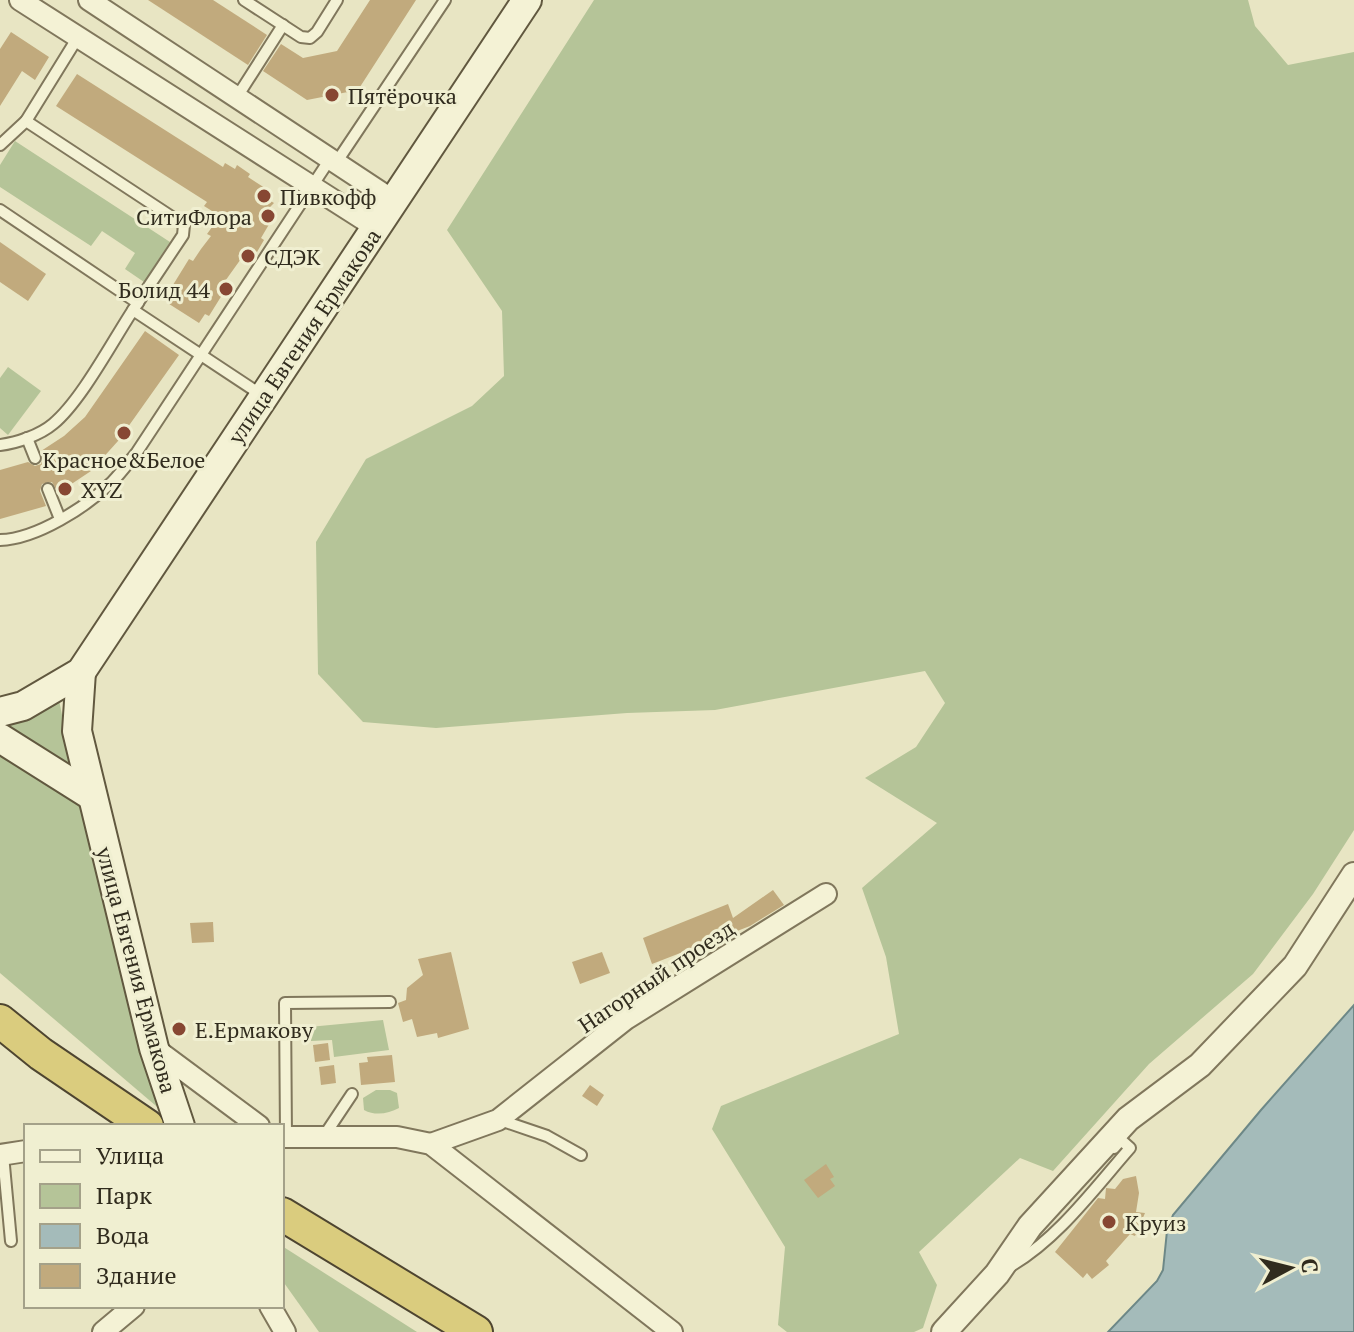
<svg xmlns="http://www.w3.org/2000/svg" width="1354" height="1332" font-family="'PT Serif',serif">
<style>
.green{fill:#b5c498}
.water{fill:#a4bbba;stroke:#6d8887;stroke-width:2}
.building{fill:#c1aa7d}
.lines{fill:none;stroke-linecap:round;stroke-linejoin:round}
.service-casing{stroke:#80775c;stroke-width:14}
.minor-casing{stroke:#80775c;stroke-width:24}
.tertiary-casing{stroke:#80775c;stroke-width:28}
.secondary-casing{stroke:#61583f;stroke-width:32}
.trunk-casing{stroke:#4e4530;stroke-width:36}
.service{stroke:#f4f2d5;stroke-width:10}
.minor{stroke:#f4f2d5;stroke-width:20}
.tertiary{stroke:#f4f2d5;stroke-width:24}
.secondary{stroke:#f4f2d5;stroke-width:28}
.trunk{stroke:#dacc7e;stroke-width:32}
.poi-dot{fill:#874733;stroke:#f0efd1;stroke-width:3}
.labels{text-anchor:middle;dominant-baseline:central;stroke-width:6;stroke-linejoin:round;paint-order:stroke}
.poi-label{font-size:22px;fill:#312c1e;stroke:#f0efd1;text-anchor:start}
.street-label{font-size:22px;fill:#312c1e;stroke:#f0efd1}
</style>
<rect width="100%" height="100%" fill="#e8e5c3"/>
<g class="green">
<polygon points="594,0 1248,0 1255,26 1288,65 1354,52 1354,830 1313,894 1253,974 1149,1064 1053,1171 1020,1158 919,1252 937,1285 923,1328 914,1332 787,1332 778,1325 785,1247 712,1129 721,1106 899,1034 886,957 862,888 937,823 865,778 916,747 945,703 925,671 715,710 627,713 436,728 363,722 318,674 316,542 366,459 472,406 504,376 502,311 447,230"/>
<polygon points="15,141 170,242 144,282 125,269 135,253 102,231 91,246 0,187 0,165"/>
<polygon points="8,367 41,391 8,435 0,428 0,378"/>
<polygon points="59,700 73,769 2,723"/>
<polygon points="0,746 85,799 162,1111 0,973"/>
<polygon points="383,1020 389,1050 334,1057 332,1040 311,1041 309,1027"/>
<path d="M376,1090H390L397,1093L399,1108C388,1114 375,1116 364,1110L363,1098Z"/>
<polygon points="282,1246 417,1332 319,1332 282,1280"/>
</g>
<polygon class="water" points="1354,1005 1354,1332 1108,1332 1157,1281 1163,1270 1167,1231 1173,1215 1261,1110"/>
<g class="building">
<polygon points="148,0 213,0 267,35 248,65"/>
<polygon points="370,0 416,0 358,90 307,100 263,71 281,44 303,58 337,51"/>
<polygon points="11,32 49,57 35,80 22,71 0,106 0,49"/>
<polygon points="77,74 223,167 225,163 235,169 237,165 250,174 248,177 265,188 267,199 274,203 269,208 271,221 261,238 264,240 257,252 252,249 247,259 243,256 223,284 227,287 209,316 205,314 199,323 166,302 171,295 168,293 189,259 193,261 201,249 211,236 207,234 220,216 204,206 207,202 56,106"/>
<polygon points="0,242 46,274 28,301 0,282"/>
<polygon points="145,331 179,355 118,441 91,471 58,493 52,482 42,484 40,491 46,506 0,519 0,470 28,462 35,466 41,464 43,458 41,451 64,436 85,417"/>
<polygon points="773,890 784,905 750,926 652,964 643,938 728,904 733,918"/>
<polygon points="213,922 214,942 192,943 190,923"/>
<polygon points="451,952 469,1029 438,1038 437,1033 417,1037 412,1019 403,1022 398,1003 406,1000 407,988 423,975 418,959"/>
<polygon points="602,952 610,973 580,984 572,962"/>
<polygon points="328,1043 330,1060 315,1062 313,1045"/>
<polygon points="392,1055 395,1082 361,1085 359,1063 368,1062 367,1057"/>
<polygon points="334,1065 336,1083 321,1085 319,1067"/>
<polygon points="590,1085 604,1095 597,1106 582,1096"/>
<polygon points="826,1164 834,1177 830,1179 835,1186 818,1198 804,1180"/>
<polygon points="1136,1176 1139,1193 1136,1212 1145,1213 1135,1236 1130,1234 1106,1261 1109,1265 1092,1279 1087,1273 1083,1278 1055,1252 1098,1198 1105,1199 1106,1188 1115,1189 1123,1179"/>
</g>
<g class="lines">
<g class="service-casing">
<g id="service">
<polyline points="244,0 301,37 310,38 317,32 337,0"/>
<polyline points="78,37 26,121 184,225 183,235 133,310"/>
<polyline points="237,97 283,25"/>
<polyline points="0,145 26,121"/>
<polyline points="336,163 445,0"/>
<polyline points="0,210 138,303"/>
<polyline points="27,438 35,458"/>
<path d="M0,445C17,443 40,435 53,424C81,401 112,342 133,310L263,396"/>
<polyline points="48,489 60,519"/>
<path d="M0,540C37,539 86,507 112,482C121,473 129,462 137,452L330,159"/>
<polyline points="500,1120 547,1136 581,1155"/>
<polyline points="324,1136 352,1094"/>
<polyline points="286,1137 285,1003 390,1002"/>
<polyline points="3,1155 11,1241"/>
<path d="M1009,1267C1057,1240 1094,1189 1130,1148L1121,1140L1114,1148"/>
</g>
</g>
<g class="minor-casing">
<g id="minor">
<polyline points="20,0 377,228"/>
<polyline points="89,0 394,201"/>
<polyline points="154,1048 259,1126"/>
<polyline points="282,1137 397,1137 431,1144 672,1332"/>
<polyline points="431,1144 498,1120 626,1019 826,894"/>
<polyline points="0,1155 26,1151"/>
<polyline points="270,1306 285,1332"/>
<polyline points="103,1332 134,1306"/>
</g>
</g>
<g class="tertiary-casing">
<polyline id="tertiary" points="944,1332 997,1274 1030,1226 1128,1119 1200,1065 1295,966 1354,875"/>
</g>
<g class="secondary-casing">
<g id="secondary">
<polyline points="81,672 77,731 154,1048 180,1126"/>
<polyline points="0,712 23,706 81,672 527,0"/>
<polyline points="0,738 92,796"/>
</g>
</g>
<g class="trunk-casing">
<g id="trunk">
<polyline points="0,1021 41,1054 147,1126"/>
<polyline points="282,1214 476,1332"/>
</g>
</g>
<use href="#service" class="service"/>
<use href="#minor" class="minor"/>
<use href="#tertiary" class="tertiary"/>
<use href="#secondary" class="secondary"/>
<use href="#trunk" class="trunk"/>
</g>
<g class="poi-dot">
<circle cx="332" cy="95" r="8"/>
<circle cx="264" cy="196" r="8"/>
<circle cx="268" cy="216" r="8"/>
<circle cx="248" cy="256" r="8"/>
<circle cx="226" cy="289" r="8"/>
<circle cx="124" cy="433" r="8"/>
<circle cx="65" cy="489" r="8"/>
<circle cx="179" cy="1029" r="8"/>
<circle cx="1109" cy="1222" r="8"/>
</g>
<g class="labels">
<g class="poi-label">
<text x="348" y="95">Пятёрочка</text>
<text x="280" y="196">Пивкофф</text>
<text x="252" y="216" text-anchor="end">СитиФлора</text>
<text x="264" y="256">СДЭК</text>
<text x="210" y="289" text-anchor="end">Болид 44</text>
<text x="124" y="459" text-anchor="middle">Красное&amp;Белое</text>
<text x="81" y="489">XYZ</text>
<text x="195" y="1029">Е.Ермакову</text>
<text x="1125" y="1222">Круиз</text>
</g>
<g class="street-label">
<text transform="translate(304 336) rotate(-56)">улица Евгения Ермакова</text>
<text transform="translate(137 970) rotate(75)">улица Евгения Ермакова</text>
<text transform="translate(656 976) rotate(-34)">Нагорный проезд</text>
</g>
</g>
<rect x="24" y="1124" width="260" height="184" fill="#f0efd1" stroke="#a4a189" stroke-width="2"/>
<rect x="40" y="1150" width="40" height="12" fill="#f4f2d5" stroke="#a4a189" stroke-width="2"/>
<text x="96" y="1164" font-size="24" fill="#312c1e">Улица</text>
<rect x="40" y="1184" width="40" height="24" fill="#b5c498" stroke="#a4a189" stroke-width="2"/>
<text x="96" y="1204" font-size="24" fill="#312c1e">Парк</text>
<rect x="40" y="1224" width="40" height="24" fill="#a4bbba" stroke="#a4a189" stroke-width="2"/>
<text x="96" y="1244" font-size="24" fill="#312c1e">Вода</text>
<rect x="40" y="1264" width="40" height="24" fill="#c1aa7d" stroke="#a4a189" stroke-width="2"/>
<text x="96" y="1284" font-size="24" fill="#312c1e">Здание</text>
<g transform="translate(1290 1268) rotate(83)" stroke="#f0efd1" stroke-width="6" paint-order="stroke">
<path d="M0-6L14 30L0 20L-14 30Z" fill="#312c1e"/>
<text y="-12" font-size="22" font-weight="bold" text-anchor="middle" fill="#312c1e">С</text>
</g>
</svg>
